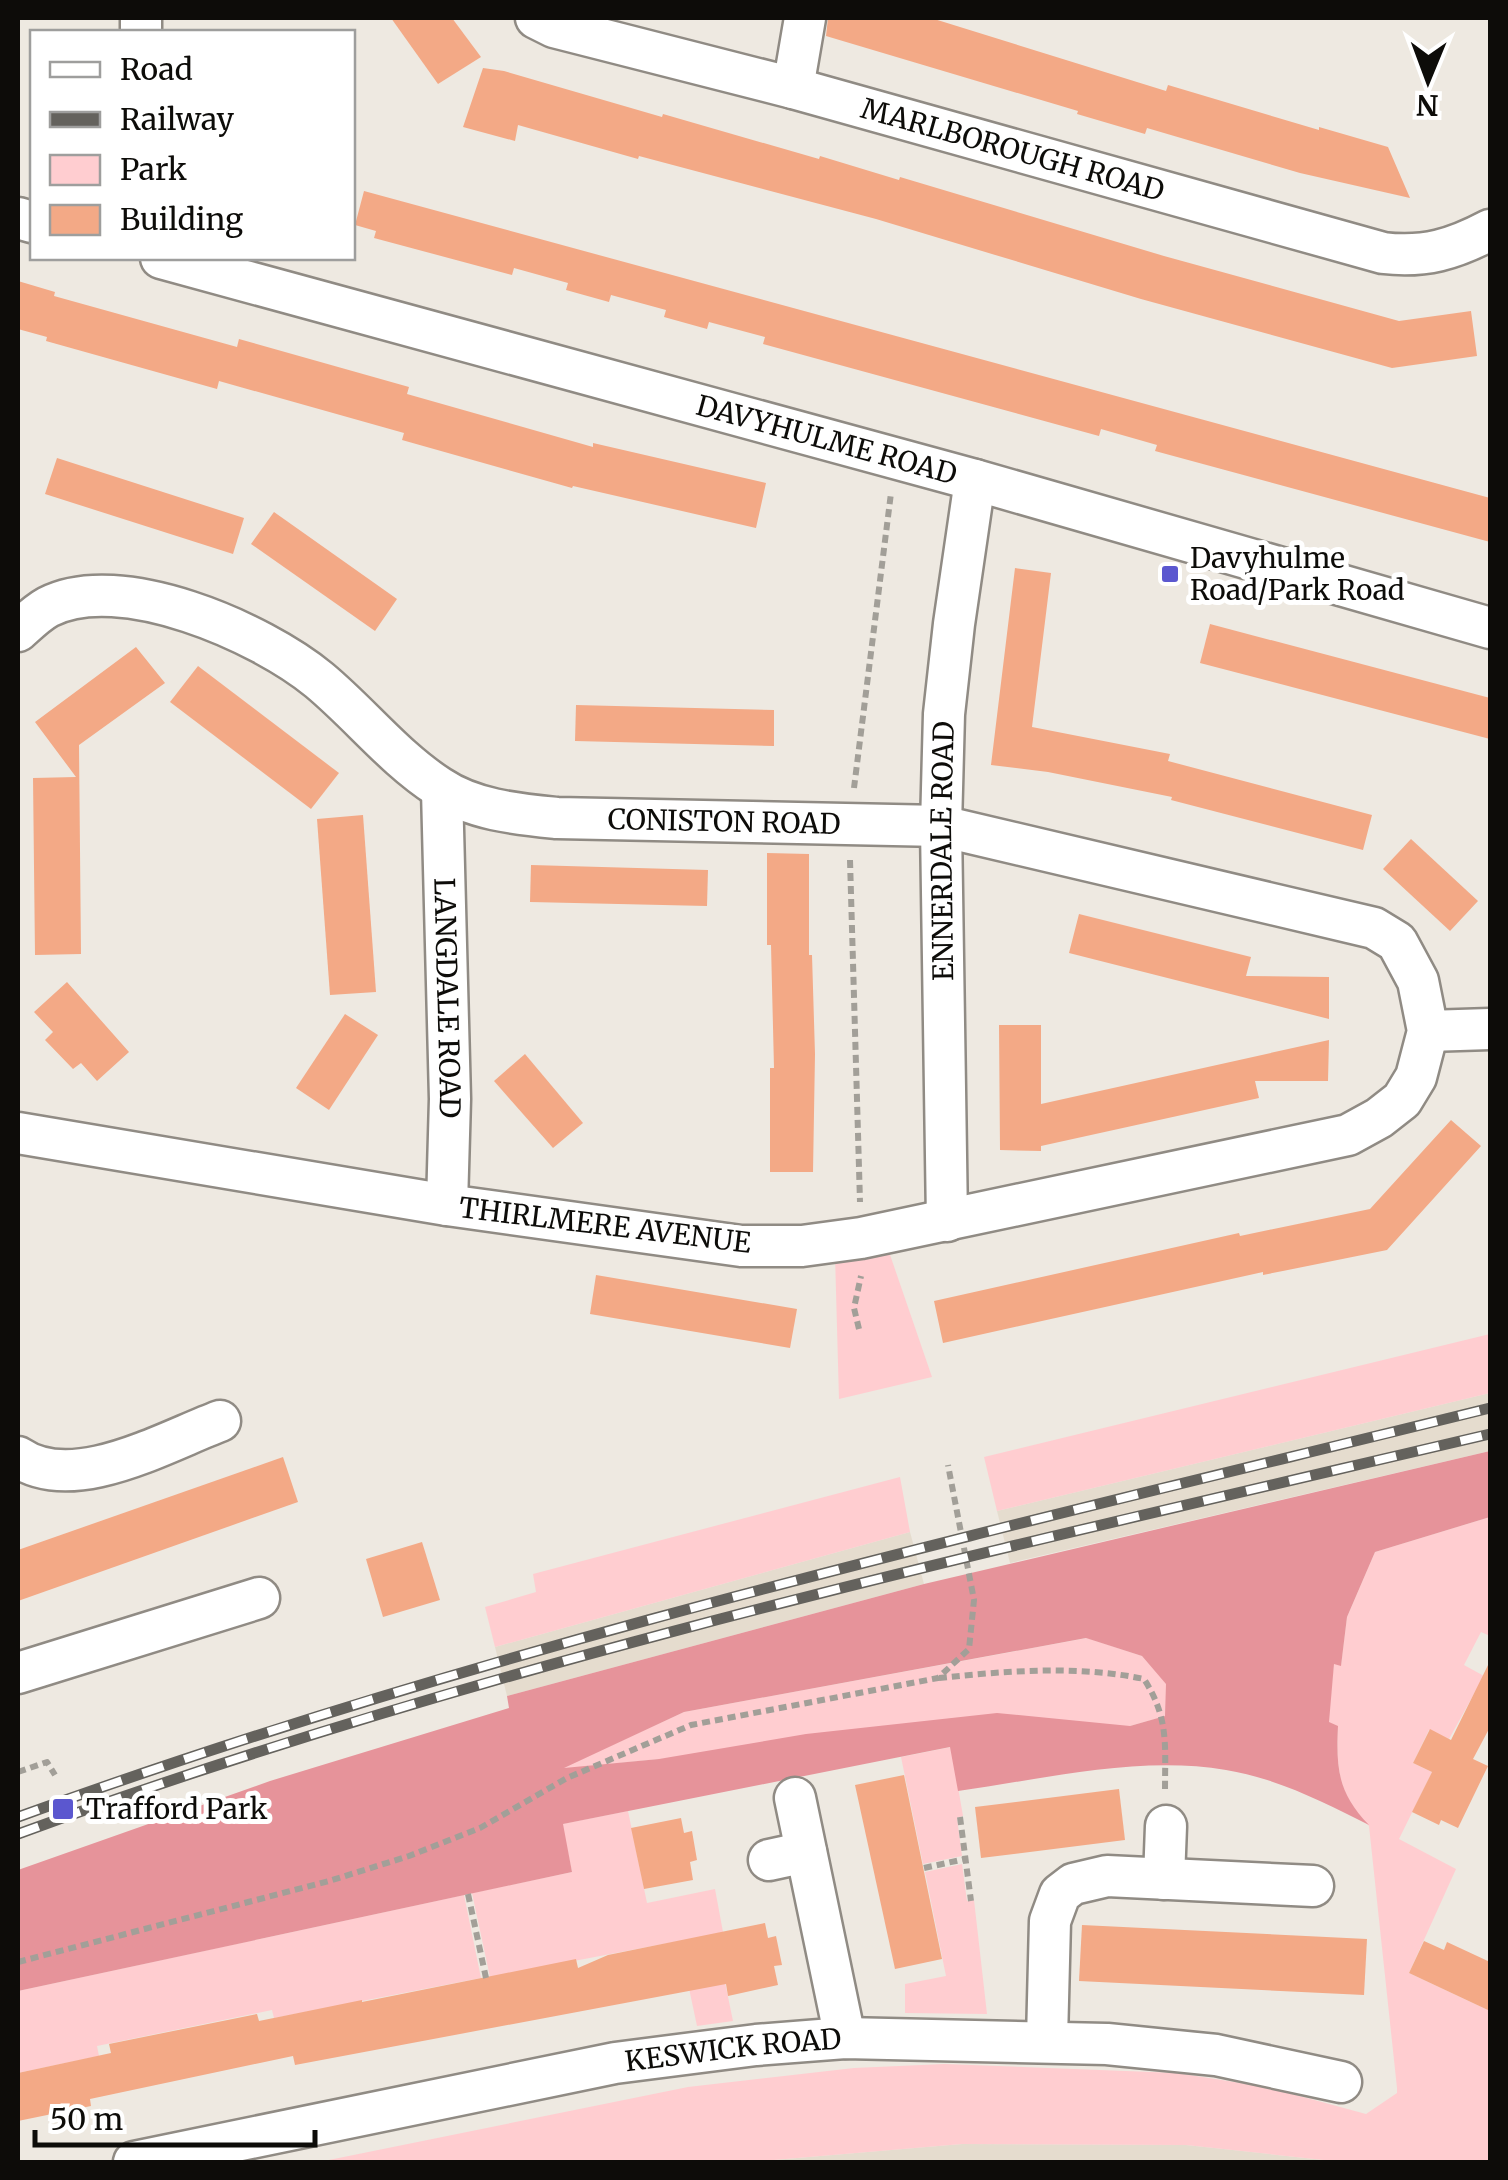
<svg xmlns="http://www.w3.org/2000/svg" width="1508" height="2180" font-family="Merriweather,serif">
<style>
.built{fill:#e5dcce}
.green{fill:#ffcdd0}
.forest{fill:#e6939a;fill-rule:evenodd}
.building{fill:#f3a986}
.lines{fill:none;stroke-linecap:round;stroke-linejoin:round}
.minor-casing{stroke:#908b84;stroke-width:45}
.path{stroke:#a29f98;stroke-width:6;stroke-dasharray:8 5;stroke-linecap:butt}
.minor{stroke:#fff;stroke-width:40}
.rail-casing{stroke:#64625d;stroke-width:11}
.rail{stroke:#fff;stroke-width:8;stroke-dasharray:22;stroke-linecap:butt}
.poi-dot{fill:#5b57cf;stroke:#fff;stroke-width:4}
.labels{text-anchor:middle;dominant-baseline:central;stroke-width:10;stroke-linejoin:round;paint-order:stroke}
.street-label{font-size:28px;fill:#0d0c09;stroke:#fff}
.poi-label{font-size:28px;fill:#0d0c09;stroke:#fff;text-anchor:start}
</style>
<rect width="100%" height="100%" fill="#eee9e1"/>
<g class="built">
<polygon points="1490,1393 1490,1451 1010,1563 997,1511"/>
<polygon points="910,1532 924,1584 507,1696 495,1647"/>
<polygon points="962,2144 1186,2145 1342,2162 751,2162"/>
</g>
<g class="green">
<polygon points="887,1246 932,1377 839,1399 835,1255"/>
<polygon points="1490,1334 1490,1393 997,1511 984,1457"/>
<polygon points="900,1477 910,1532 495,1647 485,1607 536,1592 533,1574"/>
<path d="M1490,1517V1636L1481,1632L1464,1665L1484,1676L1449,1739L1429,1730L1413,1763L1432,1772L1399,1839L1456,1869L1409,1973L1490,2011V2162H1342L1186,2145L962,2144L751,2162H319L688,2087L854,2068L944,2064L1177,2073L1266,2087L1366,2114L1397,2093V2088L1369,1826C1338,1793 1336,1770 1338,1727L1328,1722L1334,1663L1341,1665L1347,1617L1375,1552Z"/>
<polygon points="1087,1638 1142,1656 1166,1683 1166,1716 1130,1726 659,1759 560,1769 684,1712"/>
<polygon points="951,1747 963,1816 957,1818 962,1856 923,1864 901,1757"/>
<polygon points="628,1811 647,1903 715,1889 723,1932 715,1934 733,2021 697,2026 679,1941 490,1977 472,1893 572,1872 562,1824"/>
<polygon points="962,1864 967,1901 974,1900 987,2014 905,2013 905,1984 946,1976 925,1872"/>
<polygon points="464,1895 481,1978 274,2018 272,2010 97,2046 99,2056 18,2073 18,1991"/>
</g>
<path class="forest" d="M1490,1451V1517L1375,1552L1347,1617L1341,1666L1334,1664L1329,1722L1338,1726C1336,1769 1338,1793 1369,1825C1324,1802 1276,1778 1226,1770C1139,1755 1045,1779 958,1791L950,1747L563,1824L572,1872L18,1991V1870L270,1781L509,1708L507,1696L924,1584ZM1086,1638L1142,1656L1166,1684L1165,1716L1130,1726L997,1713L806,1734L659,1759L564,1768L684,1712Z"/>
<g class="building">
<polygon points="391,18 452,18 481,57 438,84"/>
<polygon points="828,18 931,18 1166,91 1168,85 1319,130 1319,127 1388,147 1410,198 1300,173 1147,128 1145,134 1077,114 1078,111 826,36"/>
<polygon points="483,68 504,71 662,117 663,114 819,159 820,156 899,180 900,177 1164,256 1399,321 1471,311 1477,356 1392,368 1141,299 876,219 639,156 638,159 518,125 515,141 463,127"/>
<polygon points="364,191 1490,498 1490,542 1155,451 1157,445 1101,429 1099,436 763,344 765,337 709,322 707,329 664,317 666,310 611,295 609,302 566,290 568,283 514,268 512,275 374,238 376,231 355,225"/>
<polygon points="18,281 55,292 54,296 237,347 239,339 409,387 407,394 593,447 593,443 766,483 756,528 573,486 572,488 402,440 404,433 219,381 217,389 46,341 47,337 18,329"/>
<polygon points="57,458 244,518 233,554 45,494"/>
<polygon points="274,512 397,599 375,631 251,544"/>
<polygon points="1015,568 1051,573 1032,727 1170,754 1168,761 1372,815 1363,850 1171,800 1172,797 1048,772 991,765"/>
<polygon points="1210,624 1490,698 1490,739 1200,663"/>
<polygon points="136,647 165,683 79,745 81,954 35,955 33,778 76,777 35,722"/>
<polygon points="198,666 339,773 311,809 170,702"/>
<polygon points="576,705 774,710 774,746 575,741"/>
<polygon points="363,815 376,992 330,995 317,819"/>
<polygon points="1411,839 1478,901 1450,931 1383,869"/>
<polygon points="767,853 809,854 809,955 812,955 815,1054 813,1172 770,1172 770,1068 774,1068 771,945 767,945"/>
<polygon points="531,865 708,870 707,906 530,902"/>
<polygon points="1079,914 1251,957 1246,976 1329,977 1329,1019 1069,953"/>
<polygon points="67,982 129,1052 97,1081 81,1063 73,1069 45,1040 53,1032 34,1012"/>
<polygon points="345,1014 378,1035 329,1110 296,1088"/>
<polygon points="999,1025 1041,1025 1041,1104 1329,1040 1328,1081 1255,1081 1259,1098 1041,1146 1041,1151 1000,1150"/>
<polygon points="525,1054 583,1123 553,1148 494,1081"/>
<polygon points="1451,1120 1481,1146 1387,1250 1263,1275 1263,1272 943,1343 934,1301 1239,1233 1240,1236 1370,1209"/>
<polygon points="596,1275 797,1309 790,1348 590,1314"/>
<polygon points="283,1457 298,1502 18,1601 18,1550"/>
<polygon points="422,1542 440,1600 383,1617 366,1559"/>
<polygon points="1490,1661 1490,1727 1473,1759 1488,1766 1458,1828 1441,1820 1439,1825 1412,1812 1432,1772 1413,1763 1430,1729 1451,1740"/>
<polygon points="904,1775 942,1959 895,1969 855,1785"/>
<polygon points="1119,1789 1125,1840 981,1858 975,1807"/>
<polygon points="681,1818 684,1833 692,1831 697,1860 690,1862 693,1880 644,1889 631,1828"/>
<polygon points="765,1923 768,1938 776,1936 782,1965 774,1966 778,1985 728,1996 726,1984 295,2065 293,2056 90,2099 91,2106 18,2121 18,2073 111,2053 109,2044 257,2014 259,2021 362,2000 362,2002 576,1959 578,1968 608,1955"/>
<polygon points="1082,1925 1367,1939 1364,1995 1079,1981"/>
<polygon points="1424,1941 1444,1950 1447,1942 1490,1962 1490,2011 1409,1973"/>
</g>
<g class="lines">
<g class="minor-casing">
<g id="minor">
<path id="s1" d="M536,18L554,27L793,88L1383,253C1425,258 1454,249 1490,230"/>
<polyline points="141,32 141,18"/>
<polyline points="793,88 805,18"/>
<polyline points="18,218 32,222"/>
<path id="s2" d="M161,258L975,480L1490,628"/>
<path id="s3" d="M18,631C27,623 37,613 48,607C120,570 261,632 319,680C360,714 394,758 439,787C473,810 517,814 557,818L941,826L1374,928L1397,942L1418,981L1428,1031L1416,1077L1402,1100L1379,1118L1348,1135L861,1238L802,1246H741L447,1205L18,1133"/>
<path id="s4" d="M442,790L450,1099L447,1205"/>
<polyline points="1428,1031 1490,1029"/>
<path id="s5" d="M947,1221L941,826L944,714L954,624L975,480"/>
<path d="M18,1457C73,1495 164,1442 220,1421"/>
<polyline points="18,1673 259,1598"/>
<polyline points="795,1798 845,2038"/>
<polyline points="769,1860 806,1852"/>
<polyline points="1164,1879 1166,1826"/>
<polyline points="1047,2040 1050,1921 1060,1894 1073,1884 1107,1876 1313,1886"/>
<path id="s6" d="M134,2162L615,2063L756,2045L845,2038L1107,2044L1216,2055L1341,2082"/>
</g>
</g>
<g class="path">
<polyline points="854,788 891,493"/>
<polyline points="850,860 860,1202"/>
<polyline points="859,1329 854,1308 861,1276"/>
<path d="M939,1678C1006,1671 1078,1665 1144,1679C1169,1718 1165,1745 1165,1790"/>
<polyline points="18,1772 47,1762 55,1775"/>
<polyline points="960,1817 971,1901"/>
<polyline points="924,1868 965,1859"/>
<polyline points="468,1894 486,1978"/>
<polyline points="18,1962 329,1881 409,1856 480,1828 567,1778 691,1725 938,1678 969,1649 974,1600 948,1465"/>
</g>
<use href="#minor" class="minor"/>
<g class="rail-casing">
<g id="rail">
<path d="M18,1817C497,1643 996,1530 1490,1408"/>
<path d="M18,1834C496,1659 995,1550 1490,1434"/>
</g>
</g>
<use href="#rail" class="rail"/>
</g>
<g class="poi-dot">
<rect x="1160" y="564" width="20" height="20" rx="5"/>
<rect x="51" y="1797" width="24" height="24" rx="5"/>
</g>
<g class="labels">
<g class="street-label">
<text stroke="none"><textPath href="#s1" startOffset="495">MARLBOROUGH ROAD</textPath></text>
<text stroke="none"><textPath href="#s2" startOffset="690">DAVYHULME ROAD</textPath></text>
<text stroke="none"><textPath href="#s3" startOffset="782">CONISTON ROAD</textPath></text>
<text stroke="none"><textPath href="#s5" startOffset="370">ENNERDALE ROAD</textPath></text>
<text stroke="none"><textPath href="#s4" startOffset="208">LANGDALE ROAD</textPath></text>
<text transform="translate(605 1225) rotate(7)">THIRLMERE AVENUE</text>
<text stroke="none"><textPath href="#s6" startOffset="610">KESWICK ROAD</textPath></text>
</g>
<g class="poi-label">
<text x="1190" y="558">Davyhulme<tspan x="1190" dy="32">Road/Park Road</tspan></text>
<text x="86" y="1809">Trafford Park</text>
</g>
</g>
<rect width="1508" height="2180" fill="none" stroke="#0d0c09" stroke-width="40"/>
<rect x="30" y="30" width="325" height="230" fill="#ffffff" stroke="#9e9e9d" stroke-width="2.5"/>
<rect x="50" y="62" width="50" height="15" fill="#ffffff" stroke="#9e9e9d" stroke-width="2.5"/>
<text x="120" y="80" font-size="30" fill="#0d0c09">Road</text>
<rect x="50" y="112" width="50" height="15" fill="#64625d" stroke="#9e9e9d" stroke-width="2.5"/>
<text x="120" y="130" font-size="30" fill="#0d0c09">Railway</text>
<rect x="50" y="155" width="50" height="30" fill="#ffcdd0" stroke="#9e9e9d" stroke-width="2.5"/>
<text x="120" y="180" font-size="30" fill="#0d0c09">Park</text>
<rect x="50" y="205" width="50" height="30" fill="#f3a986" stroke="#9e9e9d" stroke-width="2.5"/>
<text x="120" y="230" font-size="30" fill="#0d0c09">Building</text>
<g transform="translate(1428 80) rotate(181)" stroke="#ffffff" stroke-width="8" paint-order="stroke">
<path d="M0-8L18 38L0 25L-18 38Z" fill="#0d0c09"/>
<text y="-15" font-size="28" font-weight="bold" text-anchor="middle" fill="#0d0c09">N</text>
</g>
<path d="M35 2130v15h280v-15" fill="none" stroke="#0d0c09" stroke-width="5"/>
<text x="50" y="2130" font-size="30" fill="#0d0c09" stroke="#ffffff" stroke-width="8" paint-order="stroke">50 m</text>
</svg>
